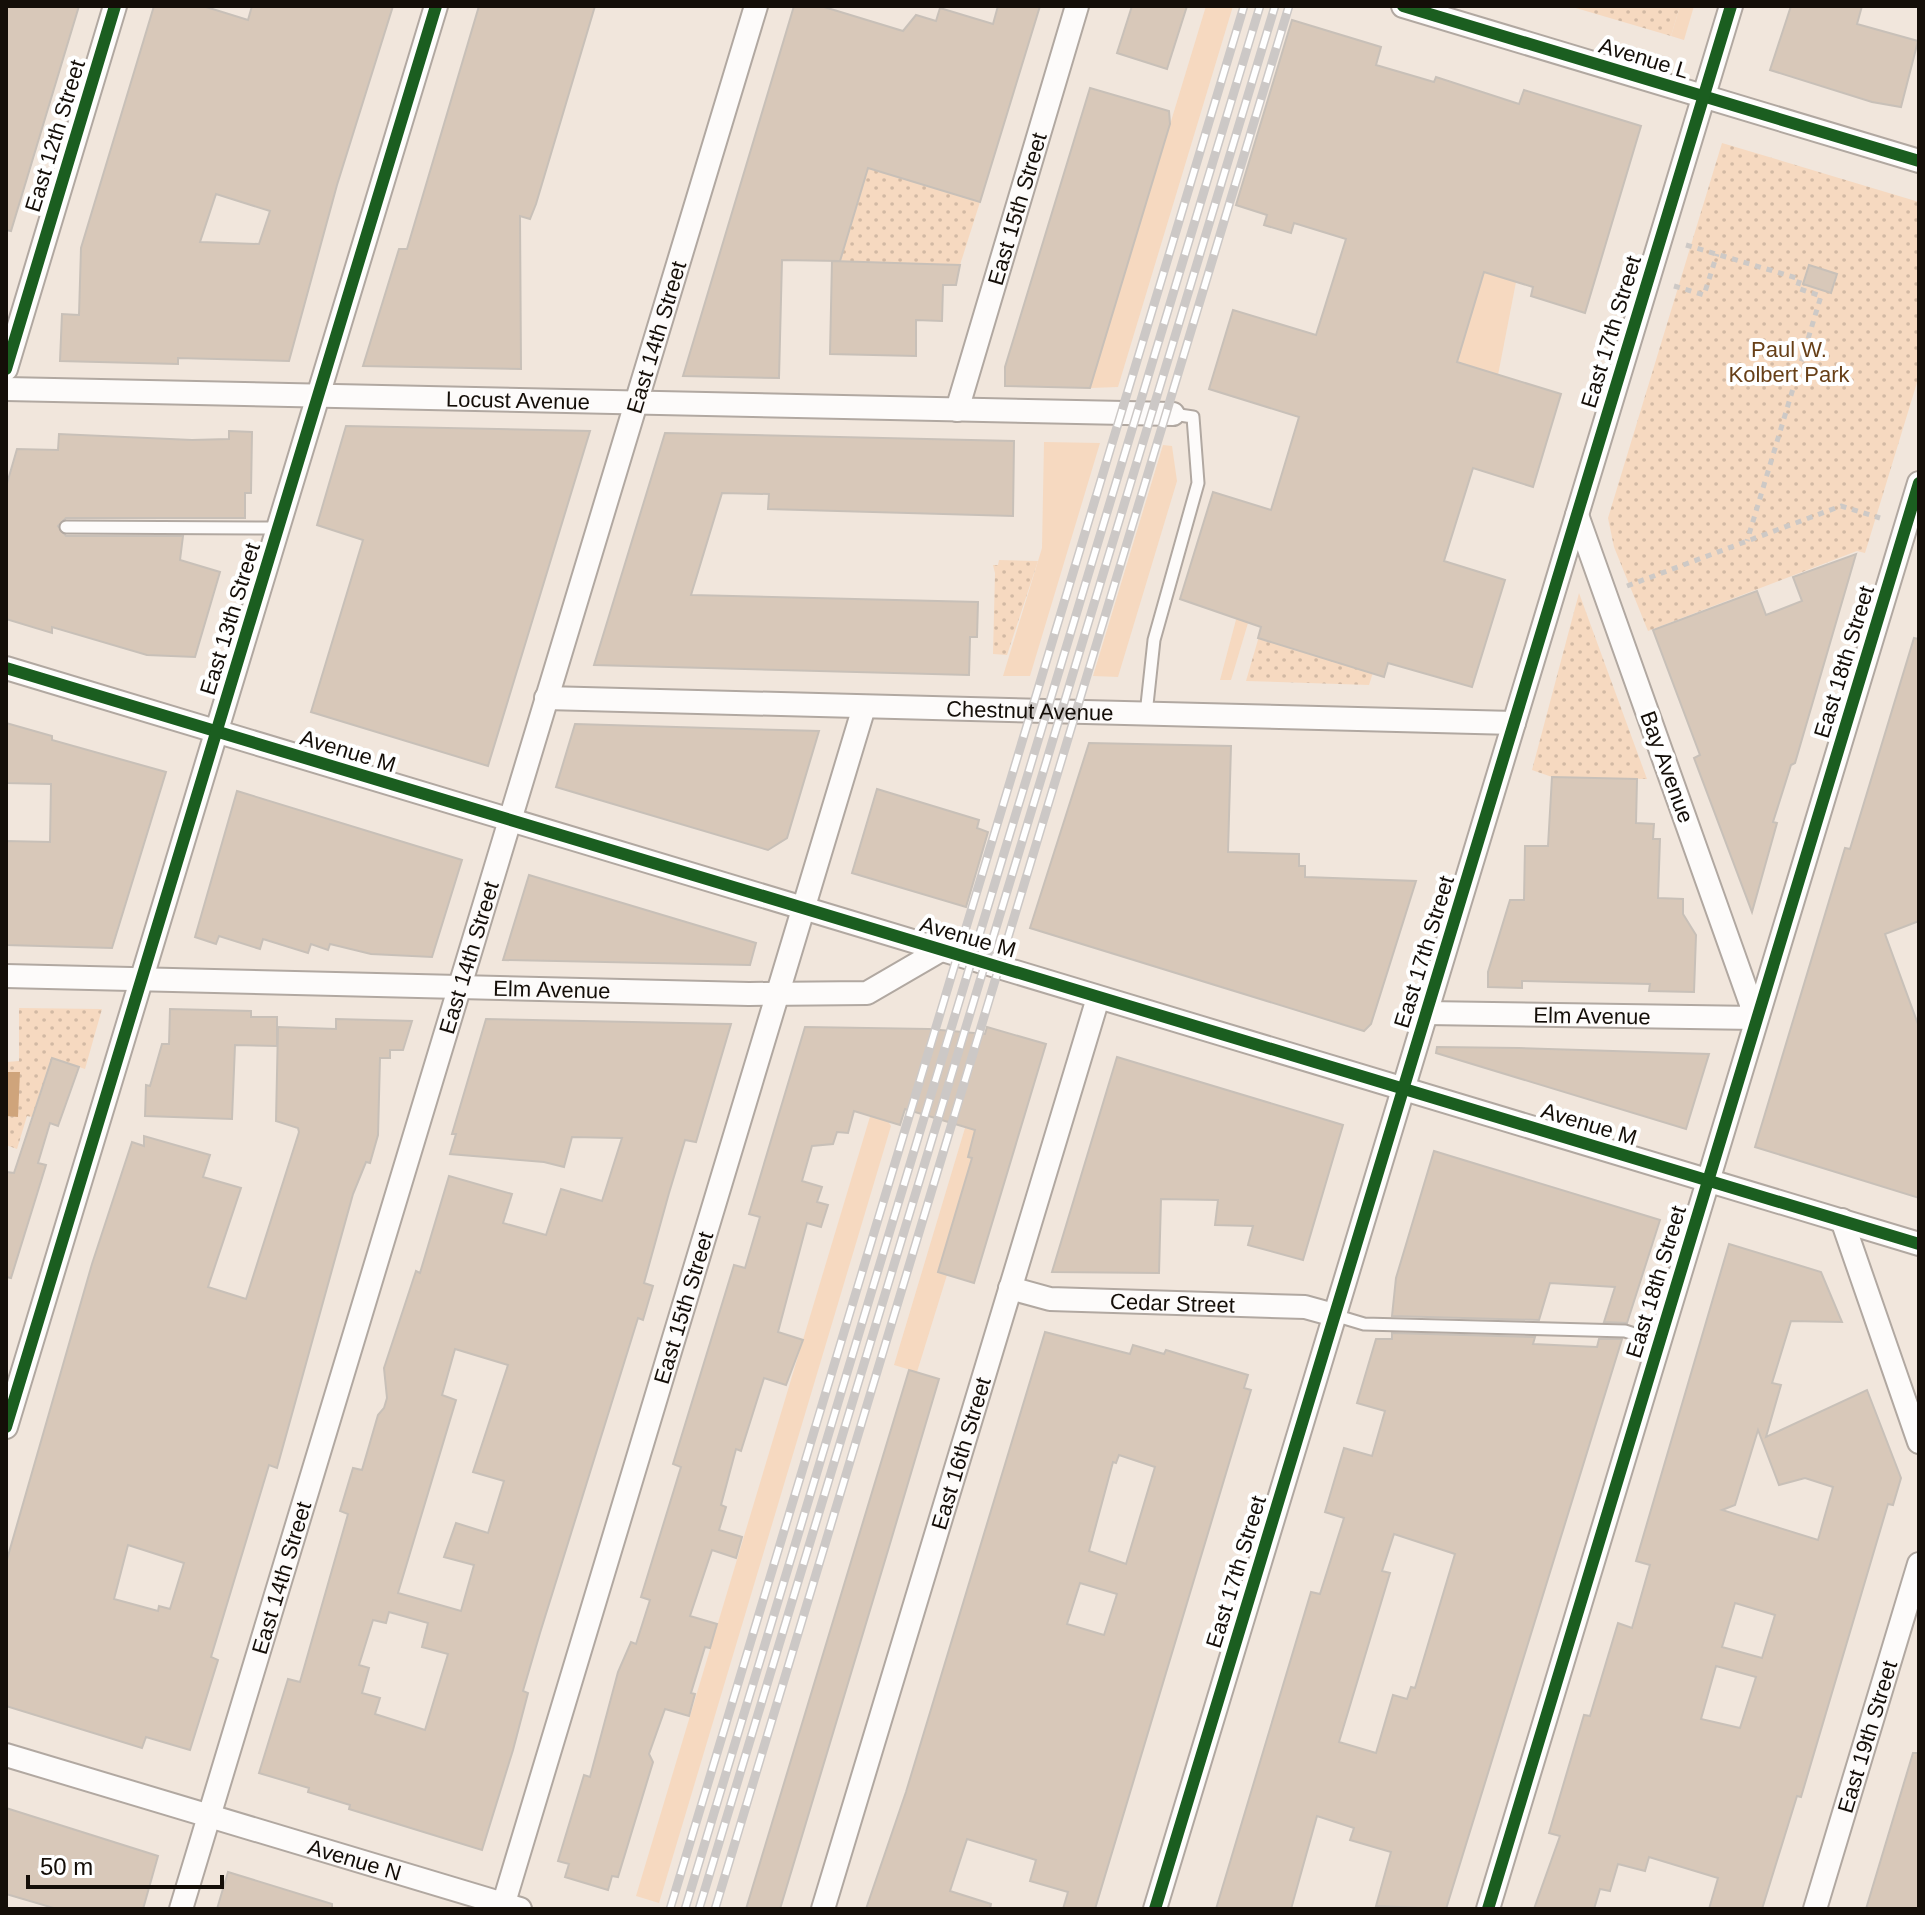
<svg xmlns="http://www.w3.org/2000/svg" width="1925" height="1915" font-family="Helvetica,sans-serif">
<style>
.grass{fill:#f6d9c0}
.park{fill:url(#park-dots)}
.water{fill:#cfa47b}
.building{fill:#d8c8b9;stroke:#c8c0b8;stroke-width:2;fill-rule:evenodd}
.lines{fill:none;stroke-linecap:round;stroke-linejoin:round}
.service-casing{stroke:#b1a8a1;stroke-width:15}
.minor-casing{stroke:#b1a8a1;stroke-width:26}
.path{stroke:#cdc9c6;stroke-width:5;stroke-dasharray:6 6;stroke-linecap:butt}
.service{stroke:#fdfbfa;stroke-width:11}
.minor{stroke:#fdfbfa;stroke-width:22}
.rail-casing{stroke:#ccc8c6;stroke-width:9}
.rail{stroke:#fff;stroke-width:6;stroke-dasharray:18;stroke-linecap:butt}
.cycleway-casing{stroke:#fff;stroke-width:17}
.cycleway{stroke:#1b5e20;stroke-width:12}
.labels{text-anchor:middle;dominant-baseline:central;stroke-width:8;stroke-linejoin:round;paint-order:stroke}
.street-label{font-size:22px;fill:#140e08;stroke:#fff}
.park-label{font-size:22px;fill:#673f17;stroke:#fff}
</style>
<defs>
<pattern id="park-dots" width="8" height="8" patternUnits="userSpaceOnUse" patternTransform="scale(2)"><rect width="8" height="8" fill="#f6d9c0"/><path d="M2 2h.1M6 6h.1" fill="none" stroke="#d2b9a4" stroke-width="1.8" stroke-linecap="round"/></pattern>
</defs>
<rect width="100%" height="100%" fill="#f1e6dc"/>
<g class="grass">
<polygon points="1206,6 1233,6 1118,387 1090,388"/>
<polygon points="1680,6 1694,6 1684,40 1671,36"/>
<polygon points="1484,272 1516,282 1498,375 1457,362"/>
<polygon points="1044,442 1100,443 1030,676 1003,676 1042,548"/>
<polygon points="1163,445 1172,446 1177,481 1118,677 1093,676"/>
<polygon points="1237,616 1248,623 1231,680 1220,680"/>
<polygon points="875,1100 891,1126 659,1903 636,1896"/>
<polygon points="965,1128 975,1130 968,1157 972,1158 938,1271 947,1275 917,1372 894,1365"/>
</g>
<g class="park">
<polygon points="1569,6 1680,6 1671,36"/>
<polygon points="1722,143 1919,202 1919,376 1865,553 1857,551 1648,631 1614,547 1608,518"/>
<polygon points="868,168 980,202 960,265 840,262"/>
<polygon points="999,560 1038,561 1007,655 993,654 995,573 993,565 998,565"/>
<polygon points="1579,593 1647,779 1552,777 1532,770"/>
<polygon points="1262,626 1377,660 1369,685 1246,681"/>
<polygon points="19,1008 102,1009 85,1069 52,1058 32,1117 27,1116 17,1149 6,1145 6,1062 19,1061"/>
</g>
<polygon class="water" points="6,1072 20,1072 18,1117 6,1116"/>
<g class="building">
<polygon points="6,6 79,6 11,231 6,230"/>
<path d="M154,6H203L248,20L252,6H393L337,185L289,361L178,358V364L60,361L62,314L79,315L81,248ZM216,194L270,211L259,244L200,242Z"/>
<polygon points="479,6 595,6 536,204 530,219 520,216 521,369 363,366 399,249 407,249"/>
<polygon points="794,6 821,6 903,31 916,15 936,21 940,8 993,24 998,6 1040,6 980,202 868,168 840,261 782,260 779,378 683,376"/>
<polygon points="1132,6 1187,6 1167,69 1117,53"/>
<polygon points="1791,6 1862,6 1857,24 1918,41 1901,107 1872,102 1770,70"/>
<polygon points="1292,20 1381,47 1376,65 1434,82 1436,77 1519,104 1524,90 1641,126 1585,313 1531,296 1533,287 1484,272 1457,362 1561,394 1533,487 1473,468 1444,561 1505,580 1472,687 1388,663 1384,677 1258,638 1261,627 1180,599 1213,492 1271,510 1299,417 1209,389 1233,310 1316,335 1346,239 1294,223 1291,233 1264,225 1267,215 1236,205"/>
<polygon points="1090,88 1169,111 1170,124 1090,388 1005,386 1005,367"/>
<polygon points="832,261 927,264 960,265 956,285 943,285 942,321 916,320 916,356 830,354"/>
<polygon points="1809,265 1837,274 1831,293 1803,284"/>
<polygon points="346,426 590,431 488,766 311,712 363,540 317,525"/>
<polygon points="229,431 252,432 251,493 245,493 245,518 66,518 58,526 66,536 183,536 180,560 220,572 195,657 147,655 52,627 52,633 6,619 6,487 17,449 58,450 59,434 192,440 229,439"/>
<polygon points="665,433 1014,441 1013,516 768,509 769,494 722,493 691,595 978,602 977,637 970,637 969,675 594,665"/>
<polygon points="1856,554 1795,763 1791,765 1773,822 1777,823 1752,912 1694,758 1700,755 1653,630 1757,591 1766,615 1802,601 1793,577"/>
<polygon points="1914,638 1919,639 1919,921 1885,934 1919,1027 1919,1198 1755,1147 1845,848 1850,849"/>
<polygon points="6,723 52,736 52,740 166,772 112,948 6,945 6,841 50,842 51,784 6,783"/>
<polygon points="575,724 710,728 819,731 787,838 768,850 556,787"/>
<polygon points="1089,743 1231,746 1228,852 1299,854 1299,866 1305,866 1305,877 1416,881 1371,1024 1364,1031 1030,928"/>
<polygon points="1552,777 1637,779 1636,823 1654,824 1653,839 1660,839 1658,898 1683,899 1683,914 1696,935 1694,992 1649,991 1650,984 1522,981 1522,988 1488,987 1488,972 1510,900 1524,900 1525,846 1548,846"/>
<polygon points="877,789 979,820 977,828 988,832 966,907 852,873"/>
<polygon points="237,791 462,860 432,957 371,954 330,944 328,950 311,944 308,953 263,939 260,949 219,936 216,944 195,937"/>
<polygon points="529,875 756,943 750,965 503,960"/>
<polygon points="170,1009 251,1011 251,1017 277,1017 277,1046 235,1045 232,1119 145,1116 146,1085 150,1086 162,1044 169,1044"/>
<path d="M336,1019L412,1021L403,1050H390V1058H380L378,1135L370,1163L366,1162L353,1194L277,1468L269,1465L211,1657L218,1660L190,1750L146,1737L142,1748L6,1706V1563L92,1264L132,1142L144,1146V1136L210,1155L203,1177L241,1188L208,1287L246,1299L299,1132L298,1128L276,1121L278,1027L336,1029ZM128,1545L184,1563L170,1609L159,1606L158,1611L114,1599Z"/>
<path d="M486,1019L731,1024L696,1142L685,1140L669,1193L644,1283L653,1286L643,1320L638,1318L540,1633L523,1691L528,1693L513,1750L482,1850L349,1809L350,1805L308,1792L309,1788L259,1773L288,1679L300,1682L348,1514L340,1511L353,1468L362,1470L378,1415L384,1408L387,1398L384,1368L416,1271L420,1273L449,1176L512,1194L503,1223L546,1235L561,1189L602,1201L622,1138L572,1137L564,1167L544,1162L450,1154L456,1134H452ZM455,1349L508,1365L473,1472L504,1481L488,1533L456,1523L444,1557L474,1565L461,1611L398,1593L456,1400L442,1395ZM389,1612L428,1623L422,1647L448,1654L425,1730L375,1714L380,1698L362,1693L369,1668L359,1665L373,1620L386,1623Z"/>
<polygon points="805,1027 929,1029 985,1034 987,1027 1046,1044 974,1283 938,1272 972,1158 968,1157 975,1130 905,1109 900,1125 854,1111 848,1133 837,1132 833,1144 812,1146 802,1181 822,1187 817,1202 828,1205 821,1227 807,1223 778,1332 803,1340 786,1385 764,1378 741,1451 736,1449 721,1505 726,1507 719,1530 742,1537 736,1558 712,1550 690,1616 717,1624 710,1648 705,1647 691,1693 695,1694 689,1716 665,1709 649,1754 653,1762 618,1877 612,1876 608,1890 565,1877 569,1864 558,1861 584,1775 590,1777 618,1672 631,1642 636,1644 650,1600 641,1597 681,1467 673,1464 734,1265 745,1268 760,1217 749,1214"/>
<polygon points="1437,1047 1519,1048 1709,1054 1686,1129 1436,1053"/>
<polygon points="1117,1057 1343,1125 1303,1260 1248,1245 1253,1226 1215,1225 1218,1200 1161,1199 1159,1273 1052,1272"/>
<polygon points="52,1058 79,1067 58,1126 50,1123 38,1163 46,1165 11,1278 6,1277 6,1172 14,1173"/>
<polygon points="1434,1151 1660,1220 1627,1323 1604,1322 1615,1287 1550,1283 1539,1320 1392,1316 1396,1278"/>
<path d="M1729,1244L1821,1272L1842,1322L1791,1321L1772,1383L1781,1385L1766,1437L1867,1390L1901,1478L1893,1505L1888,1504L1801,1797L1797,1796L1762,1909H1709L1718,1878L1649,1857L1645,1871L1618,1864L1610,1891L1600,1889L1594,1909H1534L1560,1836L1549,1833L1584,1715L1590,1716L1618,1623L1632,1628L1650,1565L1636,1561ZM1758,1430L1779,1485L1805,1478L1833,1487L1818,1540L1722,1510L1735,1505ZM1735,1603L1775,1615L1762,1658L1722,1647ZM1716,1666L1756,1677L1740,1728L1701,1719Z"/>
<path d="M1045,1332L1130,1354L1133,1345L1164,1354L1166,1350L1248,1375L1244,1388L1251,1390L1095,1909H1063L1068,1892L1030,1881L1036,1860L967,1839L950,1891L991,1904L990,1909H866L906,1792ZM1119,1455L1155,1467L1126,1564L1089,1551L1113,1462L1116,1463ZM1080,1583L1117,1594L1104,1635L1067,1624Z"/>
<path d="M1392,1333L1535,1337L1533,1344L1597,1347L1599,1339H1622L1446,1909L1376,1906L1391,1852L1350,1840L1354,1828L1317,1816L1291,1909H1216L1311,1592L1320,1594L1344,1518L1325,1512L1344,1448L1372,1456L1385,1411L1357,1403L1376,1339H1392ZM1394,1534L1455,1554L1415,1688L1411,1687L1407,1699L1393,1695L1376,1753L1339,1742L1390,1573L1382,1571Z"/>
<polygon points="909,1370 939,1379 889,1547 780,1909 746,1909"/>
<polygon points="1913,1753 1919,1753 1919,1909 1866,1909"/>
<polygon points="6,1808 158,1856 143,1909 57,1909 6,1894"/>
<polygon points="228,1872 332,1904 332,1909 217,1909"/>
</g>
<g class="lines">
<g class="service-casing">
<g id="service">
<polyline points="66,527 278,528"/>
<polyline points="1146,714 1154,640 1198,483 1193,417 1173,414"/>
<polyline points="1334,1315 1364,1324 1625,1331 1659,1342"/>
</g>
</g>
<g class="minor-casing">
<g id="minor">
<polyline points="1403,6 1919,161"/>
<polyline points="6,369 115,6"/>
<path id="s1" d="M6,389L1173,414"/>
<path id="s2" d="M957,410L1077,6"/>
<polyline points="6,668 1919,1244"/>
<path id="s3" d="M546,698L1514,723"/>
<path id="s4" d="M6,976L749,994L867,993L941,950"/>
<path id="s5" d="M1426,1013L1756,1018L1577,515"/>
<polyline points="1842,1220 1919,1442"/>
<path id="s6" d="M1010,1288L1050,1299L1305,1307L1334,1315"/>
<polyline points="6,1427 436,6"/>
<path id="s7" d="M6,1755L520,1909"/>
<path id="s8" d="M181,1909L756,6"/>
<path id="s9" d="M502,1909L864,707"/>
<path id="s10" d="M823,1909L1098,998"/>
<polyline points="1155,1909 1731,6"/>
<polyline points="1488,1909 1919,483"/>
<path id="s11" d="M1815,1909L1919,1564"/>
</g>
</g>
<g class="path">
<polyline points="1686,245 1800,279 1797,288 1821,296 1747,541"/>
<polyline points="1674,286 1704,295 1717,254"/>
<polyline points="1627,586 1841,506 1880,518"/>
</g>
<use href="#service" class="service"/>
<use href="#minor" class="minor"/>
<g class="rail-casing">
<g id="rail">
<polyline points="670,1909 1244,6"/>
<polyline points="685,1909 1260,6"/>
<polyline points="699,1909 1275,6"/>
<polyline points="715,1909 1289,6"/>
</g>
</g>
<use href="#rail" class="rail"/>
<g class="cycleway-casing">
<g id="cycleway">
<polyline points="1403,6 1919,161"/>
<polyline points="6,369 115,6"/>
<polyline points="6,668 1919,1244"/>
<polyline points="6,1427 436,6"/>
<polyline points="1155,1909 1731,6"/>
<polyline points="1488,1909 1919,483"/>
</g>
</g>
<use href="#cycleway" class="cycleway"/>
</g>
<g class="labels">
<g class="street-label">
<text transform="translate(1644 58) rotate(17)">Avenue L</text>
<text transform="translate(55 136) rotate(-73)">East 12th Street</text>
<text stroke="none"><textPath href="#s2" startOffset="210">East 15th Street</textPath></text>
<text transform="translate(1611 332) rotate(-73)">East 17th Street</text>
<text stroke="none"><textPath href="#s8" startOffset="1642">East 14th Street</textPath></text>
<text stroke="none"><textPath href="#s1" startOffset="512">Locust Avenue</textPath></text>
<text transform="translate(230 619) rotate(-73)">East 13th Street</text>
<text transform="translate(1844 662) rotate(-73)">East 18th Street</text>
<text stroke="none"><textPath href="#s3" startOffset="484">Chestnut Avenue</textPath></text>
<text transform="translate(348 751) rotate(17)">Avenue M</text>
<text transform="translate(1667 767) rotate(70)">Bay Avenue</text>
<text transform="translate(968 937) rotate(16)">Avenue M</text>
<text transform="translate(1424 952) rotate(-73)">East 17th Street</text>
<text stroke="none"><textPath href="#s8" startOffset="994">East 14th Street</textPath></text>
<text stroke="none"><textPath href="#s4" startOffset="546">Elm Avenue</textPath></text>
<text stroke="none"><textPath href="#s5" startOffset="166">Elm Avenue</textPath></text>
<text transform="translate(1589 1124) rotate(17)">Avenue M</text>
<text transform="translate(1656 1282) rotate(-73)">East 18th Street</text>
<text stroke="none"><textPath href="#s6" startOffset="164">Cedar Street</textPath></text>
<text stroke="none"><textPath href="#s9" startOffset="628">East 15th Street</textPath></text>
<text stroke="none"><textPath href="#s10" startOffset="476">East 16th Street</textPath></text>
<text transform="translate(1236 1572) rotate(-73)">East 17th Street</text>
<text stroke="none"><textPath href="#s8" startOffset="346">East 14th Street</textPath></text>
<text stroke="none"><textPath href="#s11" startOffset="180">East 19th Street</textPath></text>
<text stroke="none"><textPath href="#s7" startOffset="364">Avenue N</textPath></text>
</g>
<g class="park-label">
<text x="1789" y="349">Paul W.<tspan x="1789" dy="25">Kolbert Park</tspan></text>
</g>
</g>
<rect width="1925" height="1915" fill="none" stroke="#140e08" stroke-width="16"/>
<path d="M28 1875v12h194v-12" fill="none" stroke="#140e08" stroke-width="4"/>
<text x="40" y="1875" font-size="24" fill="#140e08" stroke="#ffffff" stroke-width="6" paint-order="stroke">50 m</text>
</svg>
